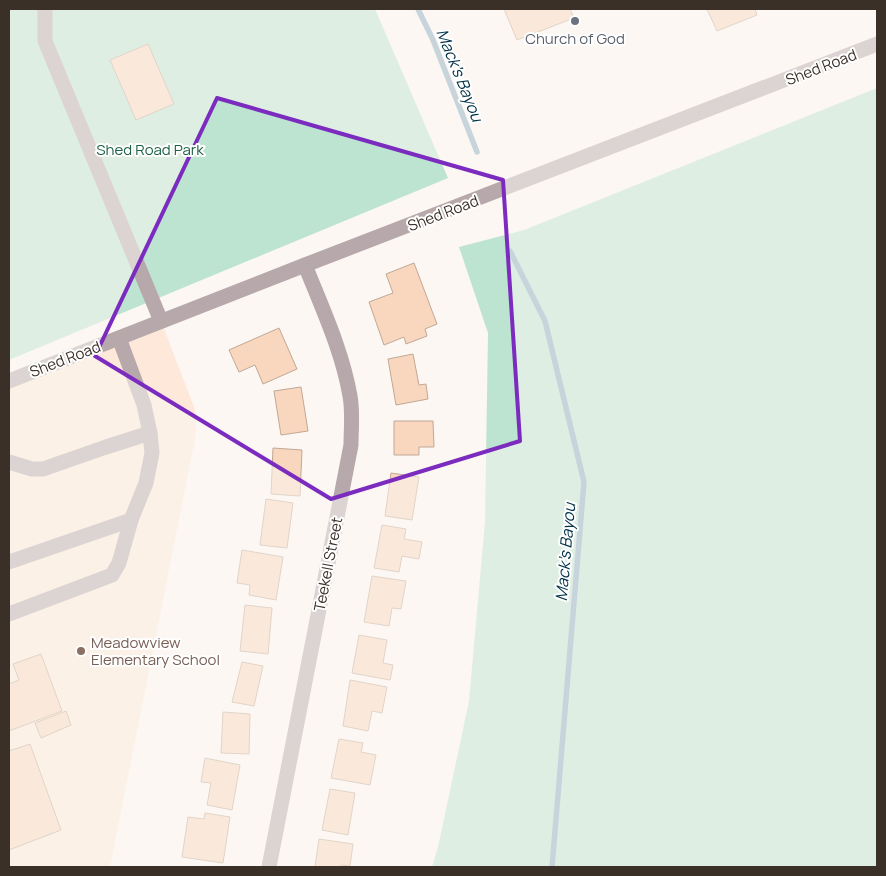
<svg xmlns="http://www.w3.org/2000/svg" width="886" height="876" font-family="Manrope,sans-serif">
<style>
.built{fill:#fde8d9}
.green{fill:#bde3d1}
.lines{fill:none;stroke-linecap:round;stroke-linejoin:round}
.stream{stroke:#87a9bf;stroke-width:5.5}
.building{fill:#f8d7be;stroke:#c1a895}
.minor{stroke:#b7a8ab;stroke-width:15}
.marked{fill:none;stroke:#7b2cbf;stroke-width:4;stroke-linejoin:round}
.worship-dot{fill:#6b7280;stroke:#fff;stroke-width:2}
.education-dot{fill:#8d6e63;stroke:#fff;stroke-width:2}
.labels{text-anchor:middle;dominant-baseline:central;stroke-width:4;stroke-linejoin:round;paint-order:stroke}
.worship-label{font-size:15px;fill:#5b616d;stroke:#fff}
.street-label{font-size:15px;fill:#3a3028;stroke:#fff}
.park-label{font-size:15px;fill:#1e6148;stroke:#fff}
.education-label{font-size:15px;fill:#785e54;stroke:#fff;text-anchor:start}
.water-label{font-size:16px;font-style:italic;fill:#023249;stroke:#fff}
</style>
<rect width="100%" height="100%" fill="#fcf7f3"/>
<polygon class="built" points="161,321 195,410 196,434 110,867 9,867 9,381"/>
<g class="green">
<polygon points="9,9 375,9 448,178 9,360"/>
<polygon points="877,88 877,867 432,867 438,847 469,701 485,522 488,333 459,247 524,230"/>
</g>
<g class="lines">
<g class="stream">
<polyline points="418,9 433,40 477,152"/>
<polyline points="510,251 545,321 584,482 552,867"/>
</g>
</g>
<g class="building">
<polygon points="504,9 570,9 574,18 517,40"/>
<polygon points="707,9 755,9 757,15 717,31"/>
<polygon points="148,44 174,104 136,120 110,60"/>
<polygon points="414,263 437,324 425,329 427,336 406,344 404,337 384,345 369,302 393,293 386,274"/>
<polygon points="279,328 297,369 263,384 255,365 239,372 229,350"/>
<polygon points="413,354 419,385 426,384 428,399 396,405 388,359"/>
<polygon points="301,387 308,431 281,435 274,391"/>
<polygon points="394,421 433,421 434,447 419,447 419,455 394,455"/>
<polygon points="273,448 302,450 300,496 271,494"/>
<polygon points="391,473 419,477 412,520 385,516"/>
<polygon points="266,499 293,503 287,548 260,545"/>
<polygon points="382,525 406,529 404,539 422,542 419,559 402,556 399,572 374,568"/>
<polygon points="242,550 283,557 276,600 249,595 250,585 237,583"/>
<polygon points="372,576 406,581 401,609 392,608 389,626 364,622"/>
<polygon points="245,605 272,608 268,654 240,651"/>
<polygon points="359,635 387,640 383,663 393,665 390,680 352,673"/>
<polygon points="41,654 62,711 9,731 9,684 19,680 13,664"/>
<polygon points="242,662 263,666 254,706 232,702"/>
<polygon points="350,680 387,687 382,713 372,711 368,731 343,726"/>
<polygon points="66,711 71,725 41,738 35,723"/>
<polygon points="223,712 250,714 249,754 221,753"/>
<polygon points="339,739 363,743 361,752 376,755 370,785 331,778"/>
<polygon points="30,744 61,830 9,850 9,751"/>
<polygon points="205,758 240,765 232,810 207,805 211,783 201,782"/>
<polygon points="330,789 355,793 348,835 322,830"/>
<polygon points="205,813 230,817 223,863 182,857 188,817 204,819"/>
<polygon points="319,839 353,844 350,866 341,865 340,867 315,867"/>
</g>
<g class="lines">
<g class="minor">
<polyline points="45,9 45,41 161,321"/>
<polyline points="9,381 305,265 877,44"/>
<polyline points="9,462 32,469 43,469 106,447 150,433"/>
<polyline points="9,562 131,520"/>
<polyline points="9,614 112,575 119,563 131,520 146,483 152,453 150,433 144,405 119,338"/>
<path d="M269,867L351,445C351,429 353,412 350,396C342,350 322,308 305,265"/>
</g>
</g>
<path d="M0 0H886V876H0ZM217,98L503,180L520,441L331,499L95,356Z" fill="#fcf7f3" fill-opacity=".55" fill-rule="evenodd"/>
<path class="marked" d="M217,98L503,180L520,441L331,499L95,356Z"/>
<circle class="worship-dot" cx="575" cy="21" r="5"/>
<circle class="education-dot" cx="81" cy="651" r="5"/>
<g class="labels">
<g class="worship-label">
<text x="575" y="38">Church of God</text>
</g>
<g class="street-label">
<text transform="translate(821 67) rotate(-21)">Shed Road</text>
<text transform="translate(443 213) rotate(-21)">Shed Road</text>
<text transform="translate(65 359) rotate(-21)">Shed Road</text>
<text transform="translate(328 564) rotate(-79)">Teekell Street</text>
</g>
<g class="park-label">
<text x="150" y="149">Shed Road Park</text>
</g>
<g class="education-label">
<text x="91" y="642">Meadowview<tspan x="91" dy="17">Elementary School</tspan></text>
</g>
<g class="water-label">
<text transform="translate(460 75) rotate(68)">Mack's Bayou</text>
<text transform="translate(565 552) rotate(-85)">Mack's Bayou</text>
</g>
</g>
<rect width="886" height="876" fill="none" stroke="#3a3028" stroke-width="20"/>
</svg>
